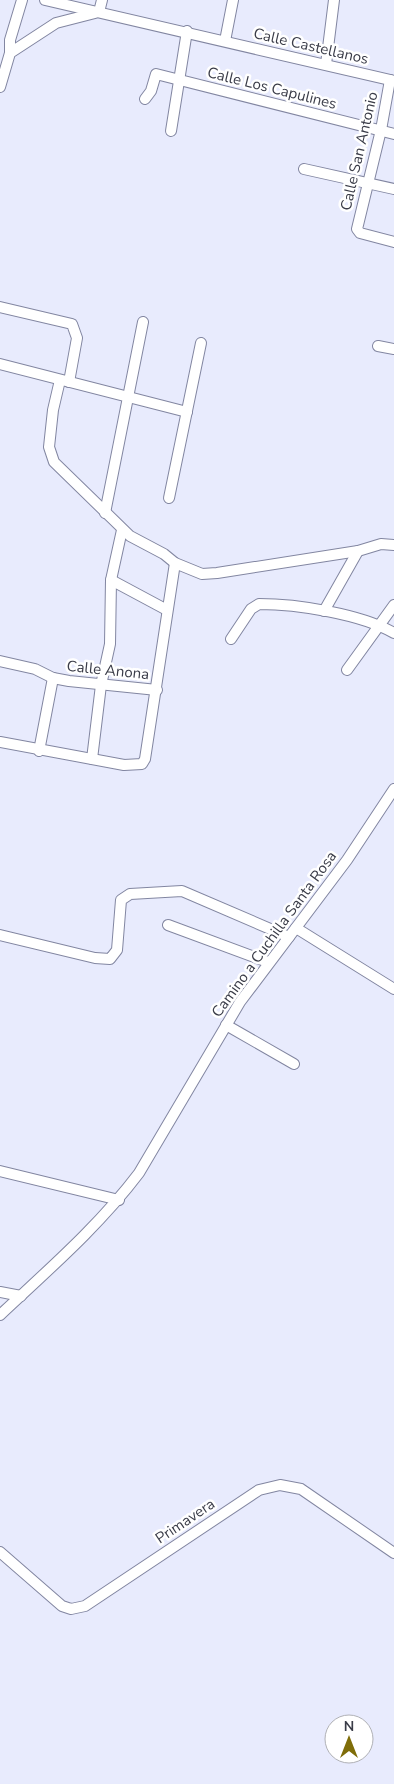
<svg xmlns="http://www.w3.org/2000/svg" width="394" height="1784" font-family="'Nunito Sans',sans-serif">
<style>
.lines{fill:none;stroke-linecap:round;stroke-linejoin:round}
.minor-casing{stroke:#8286a1;stroke-width:12}
.minor{stroke:#fff;stroke-width:10}
.labels{text-anchor:middle;dominant-baseline:central;stroke-width:5;stroke-linejoin:round;paint-order:stroke}
.street-label{font-size:15px;fill:#3a3c48;stroke:#fff}
</style>
<rect width="100%" height="100%" fill="#e8ebfd"/>
<g class="lines">
<g class="minor-casing">
<g id="minor">
<polyline points="45,0 394,81"/>
<polyline points="99,12 102,0"/>
<polyline points="225,41 233,0"/>
<polyline points="10,53 10,40 22,0"/>
<polyline points="326,64 334,0"/>
<polyline points="390,80 381,130 357,229 360,233 394,242"/>
<polyline points="0,87 10,53 56,23 95,13"/>
<polyline points="145,99 151,91 156,74 394,134"/>
<polyline points="171,131 187,31"/>
<polyline points="304,169 394,189"/>
<polyline points="0,307 72,324 77,338 69,382"/>
<polyline points="378,346 394,349"/>
<polyline points="0,364 187,412"/>
<polyline points="60,380 53,410 49,447 54,462 130,536 164,554 175,563 202,574 217,573 358,551 381,544 394,545"/>
<polyline points="169,498 201,343"/>
<polyline points="105,513 143,322"/>
<polyline points="111,580 167,610"/>
<polyline points="324,611 358,551"/>
<path d="M231,639L251,609L259,604C297,604 361,614 394,633"/>
<polyline points="0,661 35,669 53,678 69,681 157,690"/>
<polyline points="347,670 394,605"/>
<polyline points="0,742 124,765 142,764 145,759 175,563"/>
<polyline points="39,751 53,678"/>
<polyline points="92,759 101,685 110,644 111,580 122,530"/>
<polyline points="168,925 268,962"/>
<polyline points="296,928 394,989"/>
<polyline points="0,935 95,958 110,959 117,950 121,900 130,894 182,891 289,937"/>
<polyline points="226,1025 294,1064"/>
<polyline points="0,1171 119,1200"/>
<polyline points="0,1292 21,1296"/>
<path d="M0,1315C48,1270 99,1226 139,1173L240,1002L347,860L394,789"/>
<polyline points="0,1552 62,1606 71,1609 85,1606 259,1490 280,1485 301,1489 394,1553"/>
</g>
</g>
<use href="#minor" class="minor"/>
</g>
<g class="labels">
<g class="street-label">
<text transform="translate(311 46) rotate(13)">Calle Castellanos</text>
<text transform="translate(272 88) rotate(14)">Calle Los Capulines</text>
<text transform="translate(359 151) rotate(-77)">Calle San Antonio</text>
<text transform="translate(108 670) rotate(6)">Calle Anona</text>
<text transform="translate(274 934) rotate(-54)">Camino a Cuchilla Santa Rosa</text>
<text transform="translate(185 1521) rotate(-34)">Primavera</text>
</g>
</g>
<g transform="translate(349 1739)"><circle r="24" fill="#ffffff" stroke="#b0b1b6"/>
<path d="M0-4L9 19L0 12L-9 19Z" fill="#7f6d09"/>
<text y="-8" font-size="14" font-weight="bold" text-anchor="middle" fill="#3a3c48">N</text>
</g>
</svg>
